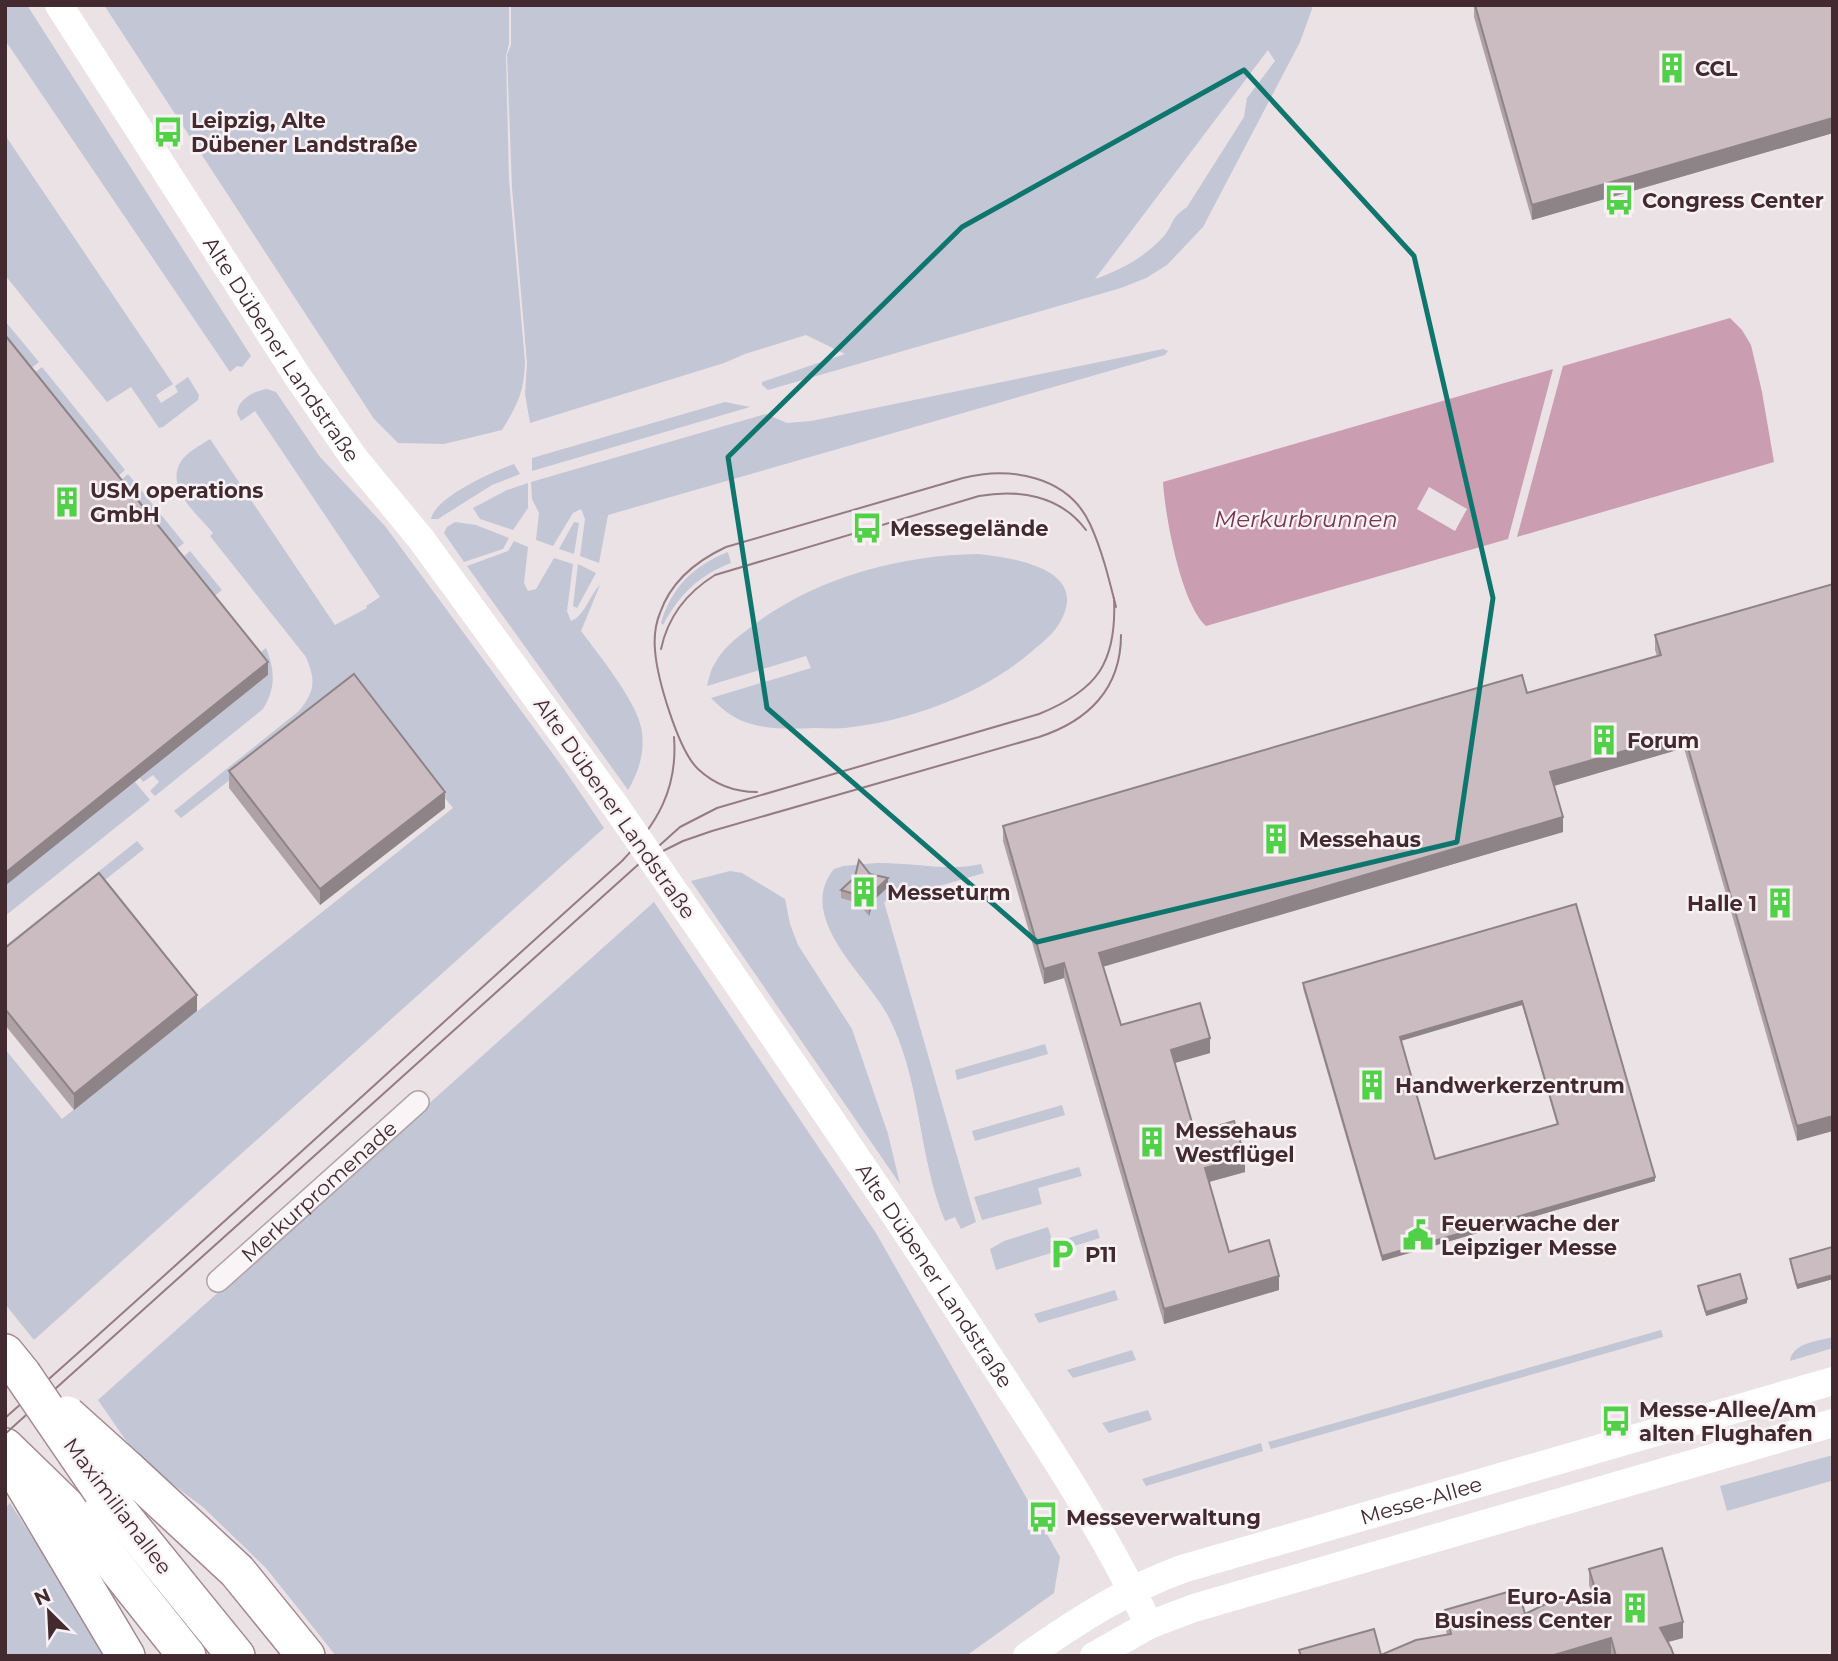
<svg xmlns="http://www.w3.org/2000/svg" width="1838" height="1661" font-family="Montserrat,sans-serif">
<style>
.green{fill:#c3c6d5;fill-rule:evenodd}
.water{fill:#cb9db0;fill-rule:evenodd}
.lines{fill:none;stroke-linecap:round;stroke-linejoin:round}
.street-casing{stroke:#b2a3a8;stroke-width:24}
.highway-casing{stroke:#a28991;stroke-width:40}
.street{stroke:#f9f5f6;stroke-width:21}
.secondary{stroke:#fff;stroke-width:28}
.highway{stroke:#fff;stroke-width:37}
.tram{stroke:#957b83;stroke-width:2}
.highway-bridge-casing{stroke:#a28991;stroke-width:40;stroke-linecap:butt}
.secondary-bridge{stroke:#fff;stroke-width:28}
.highway-bridge{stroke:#fff;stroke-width:37}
.wall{fill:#afa2a6;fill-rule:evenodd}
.shaded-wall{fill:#8e8487}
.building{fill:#cbbcc1;stroke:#8e8487;stroke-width:2;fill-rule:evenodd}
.marked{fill:none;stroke:#0f766e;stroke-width:5;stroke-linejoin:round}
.labels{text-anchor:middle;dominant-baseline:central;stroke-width:5;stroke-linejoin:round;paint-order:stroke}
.poi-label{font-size:21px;font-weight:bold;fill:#432a31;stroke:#f8f2f4;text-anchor:start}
.street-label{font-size:21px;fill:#432a31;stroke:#f8f2f4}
.water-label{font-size:23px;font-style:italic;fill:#78334d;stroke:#f8f2f4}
</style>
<rect width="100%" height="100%" fill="#ebe2e5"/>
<g class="green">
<polygon points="5,5 27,5 251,356 242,367 237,366 230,372 5,40"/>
<path d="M104,5H509V44L506,56L509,179L525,362C524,392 518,404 502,430L444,444L398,443L374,419Z"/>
<path d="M511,5H1311L1312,9L1300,42L1203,227L1167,265L1146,278L1121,288L768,390L762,385V382L845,354L806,335L745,354L724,363L530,423L525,394L527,363L512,188L507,55L511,45ZM1268,50L1275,61L1247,98L1244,117L1187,207C1169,219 1175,223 1164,236C1145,257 1121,270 1095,279Z"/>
<polygon points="5,135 173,384 156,395 161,403 178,392 175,386 188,377 199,395 198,400 163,427 159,428 131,387 107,402 5,275"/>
<polygon points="5,321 39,362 29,370 5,340"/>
<polygon points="1163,349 1168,351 1165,355 608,515 599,563 580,556 585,519 581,509 573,513 553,546 536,540 539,513 532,499 531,482 766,414 787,423 811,421"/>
<polygon points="42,367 125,470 116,478 33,374"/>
<path d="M267,389L276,392L320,457L385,526L564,769L604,828L34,1340L5,1304V1049L62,1119L453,808L353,684L181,818L174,811L299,711C315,691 316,681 306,657L210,536L213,533C198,515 166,489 180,463C185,453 201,445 210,439L335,625L367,608L366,606L380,597L255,411L241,421L237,413C238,399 254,391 267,389Z"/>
<polygon points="725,402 750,407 532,471 532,458"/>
<path d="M514,464L520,474L492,485L438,519H431C435,497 494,471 514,464Z"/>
<polygon points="128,474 184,543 174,551 119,482"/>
<polygon points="528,483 528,508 513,530 480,519 473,508 507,490"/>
<polygon points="455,522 476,525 509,538 503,549 464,562 444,533 447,527"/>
<polygon points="574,522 579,523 574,554 559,549"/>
<path d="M514,541L528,547L524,583L528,591L536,589L554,558L573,564L567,611L571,621C585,616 590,594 600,585L581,631C598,654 635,699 641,727C646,749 639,772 628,790L467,566L508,551Z"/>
<polygon points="190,551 222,590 212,598 181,559"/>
<path d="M728,552L731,563C699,575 679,595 663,625L661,623C671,588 694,565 728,552Z"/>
<path d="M978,554C1016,558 1095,570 1057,627C1050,637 1039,645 1030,653C980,695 910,721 845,728C835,729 824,728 814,728C791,729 767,730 745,722C731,717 721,708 711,698L811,668L806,656L707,686C709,679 710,671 714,665C721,650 737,637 751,627C814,578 900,555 978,554Z"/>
<polygon points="578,564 596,573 577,608 573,606"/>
<path d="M266,648C275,670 276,688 263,709L155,796L150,791L159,782L153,775L143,782L140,778L268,675L254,657Z"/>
<polygon points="135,782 150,800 5,916 5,886"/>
<polygon points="137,841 144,849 5,959 5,946"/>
<path d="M876,863C912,862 947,872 981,864L984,873L884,902L976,1222L961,1229L955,1217L945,1221C917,1154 922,1079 887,1014C865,974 795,917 834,869L843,866Z"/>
<polygon points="730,871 742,873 785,899 790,924 798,945 852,1029 888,1134 900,1184 691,881"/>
<polygon points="654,902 876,1233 1060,1557 1054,1593 966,1656 336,1656 266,1568 204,1508 138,1458 98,1400"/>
<polygon points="1045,1044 1048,1054 957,1080 955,1070"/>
<polygon points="1062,1105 1065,1115 975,1141 972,1131"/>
<polygon points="1079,1167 1082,1176 1038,1188 1042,1204 982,1220 974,1197"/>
<polygon points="1048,1227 1053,1243 1097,1229 1100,1238 996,1270 990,1249 1004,1241"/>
<polygon points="1115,1290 1118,1300 1039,1323 1034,1314"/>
<polygon points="1661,1330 1663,1337 1271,1449 1268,1442"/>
<path d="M1833,1337V1348L1790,1361C1792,1343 1818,1341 1833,1337Z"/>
<polygon points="1132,1350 1136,1360 1073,1378 1067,1370"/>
<polygon points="1148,1410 1152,1420 1109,1433 1102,1423"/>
<polygon points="1261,1443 1263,1451 1146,1486 1142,1479"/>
<polygon points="1833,1455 1833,1485 1831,1481 1727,1511 1720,1486"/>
<polygon points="10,1503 109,1656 5,1656 5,1509"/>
</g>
<g class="water">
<polygon points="1730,318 1742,330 1751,345 1762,392 1774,462 1517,537 1563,366"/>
<path d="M1553,369L1508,539L1206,626C1181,604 1165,516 1163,482ZM1429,487L1467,509L1455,531L1417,509Z"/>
</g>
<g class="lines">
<g class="street-casing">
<g id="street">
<path id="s1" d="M218,1281L418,1102"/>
</g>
</g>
<g class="highway-casing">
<g id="highway">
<polyline points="5,1353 22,1374"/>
<polyline points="5,1447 75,1515 187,1656"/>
<polyline points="127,1469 237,1571 306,1656"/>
<polyline points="22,1481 126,1656"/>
<polyline points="102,1491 236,1656"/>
</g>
</g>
<use href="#street" class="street"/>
<g class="secondary">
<path id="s2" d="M59,5L298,377L354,458L421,539L616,807"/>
<path id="s3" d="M682,903C781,1046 879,1189 974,1334C1036,1428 1100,1522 1149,1625"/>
<path id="s4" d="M1027,1656C1077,1621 1125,1590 1182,1569L1833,1381"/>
<polyline points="1094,1656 1149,1625 1194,1608 1833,1423"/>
</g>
<use href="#highway" class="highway"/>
<g class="tram">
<path d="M661,649C668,616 686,593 715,575L979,496C1018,489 1060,495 1086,530"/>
<path d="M757,792C735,792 714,784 698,769C678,750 657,678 655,650C654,638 655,625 660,613C671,581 696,561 726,547L963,478C1010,466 1068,476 1090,524C1102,550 1109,579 1116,607"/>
<path d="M657,854L683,841L712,831L1039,737C1088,721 1121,689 1121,635"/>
<path d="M5,1418C213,1234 416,1046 622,861C657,824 678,789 674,737"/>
<path d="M5,1434L680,827L717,808L1039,714C1098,690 1117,662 1114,598"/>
</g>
<g class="highway-bridge-casing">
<g id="highway-bridge">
<polyline points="22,1374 102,1491"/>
<polyline points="67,1415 127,1469"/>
</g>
</g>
<polyline class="secondary-bridge" points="616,807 682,903"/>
<use href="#highway-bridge" class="highway-bridge"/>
</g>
<g class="wall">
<polygon points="1474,5 1833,5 1833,133 1532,220 1474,17"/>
<polygon points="1833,584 1797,1141 1684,748 1554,786 1563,832 1103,966 1121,1025 1210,1053 1175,1063 1195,1133 1245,1172 1209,1182 1229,1252 1279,1290 1164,1324 1064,978 1044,984 1003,841 1003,826 1527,693 1657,656 1655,650 1655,635"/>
<polygon points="229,771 445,808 320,905 229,788"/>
<polygon points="870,874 888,887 874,900 869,916 858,903 841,898 841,890"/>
<path d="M1576,904L1655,1181L1382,1261L1303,988V983ZM1522,1005L1557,1124L1435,1159L1401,1041Z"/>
<polygon points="5,948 197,1011 74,1110 5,1025"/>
<polygon points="1833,1249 1833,1279 1797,1289 1790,1263 1790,1259"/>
<polygon points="1698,1286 1747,1303 1706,1316 1698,1290"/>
<polygon points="1589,1569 1683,1638 1668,1642 1674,1656 1611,1656 1611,1655 1607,1656 1299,1656 1299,1650 1381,1655 1447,1635 1445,1626 1445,1610 1525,1614 1592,1593 1589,1585"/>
</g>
<g class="shaded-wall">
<polygon points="1833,118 1833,133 1532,220 1532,205"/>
<polygon points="268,662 268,675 5,886 5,873"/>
<polygon points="1684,734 1684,748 1550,787 1550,772"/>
<polygon points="445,792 445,808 320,905 320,889"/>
<polygon points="1563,817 1563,832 1099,968 1099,953"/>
<polygon points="888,878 888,887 874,900 869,916 869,908 874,891"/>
<polygon points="1064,963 1064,978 1044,984 1044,969"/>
<polygon points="197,995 197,1011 74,1110 74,1094"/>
<polygon points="1522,1001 1522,1005 1400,1041 1400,1037"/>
<polygon points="1210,1038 1210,1053 1171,1064 1171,1050"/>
<polygon points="1833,1116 1833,1131 1797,1141 1797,1126"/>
<polygon points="1245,1157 1245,1172 1205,1183 1205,1168"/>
<polygon points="1655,1177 1655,1181 1382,1261 1382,1256"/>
<polygon points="1833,1275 1833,1279 1797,1289 1797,1285"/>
<polygon points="1279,1276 1279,1290 1164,1324 1164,1309"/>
<polygon points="1747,1299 1747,1303 1706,1316 1706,1312"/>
<polygon points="1683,1622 1683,1638 1660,1644 1660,1628"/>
<polygon points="1611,1638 1611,1655 1607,1656 1551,1656"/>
</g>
<g class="building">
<polygon points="1475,5 1833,5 1833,118 1532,205"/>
<polygon points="5,335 268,662 5,873"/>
<polygon points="1833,584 1833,1116 1797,1126 1684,734 1550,772 1563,817 1099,953 1121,1025 1200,1003 1210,1038 1171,1050 1195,1133 1234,1121 1245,1157 1205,1168 1229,1252 1269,1240 1279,1276 1164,1309 1064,963 1044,969 1003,826 1522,675 1527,693 1661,655 1655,635"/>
<polygon points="354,674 445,792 320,889 229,771"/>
<polygon points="859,860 870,874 888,878 874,891 869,908 858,895 841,890 855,877"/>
<polygon points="99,873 197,995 74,1094 5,1009 5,948"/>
<path d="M1576,904L1655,1177L1382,1256L1303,983ZM1522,1001L1558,1124L1435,1159L1400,1037Z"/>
<polygon points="1832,1247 1833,1275 1797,1285 1790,1259"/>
<polygon points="1740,1274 1747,1299 1706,1312 1698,1286"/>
<polygon points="1662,1548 1683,1622 1660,1628 1671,1648 1674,1656 1616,1656 1611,1638 1551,1656 1301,1656 1299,1650 1374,1629 1381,1655 1416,1640 1451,1634 1445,1610 1518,1589 1525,1614 1556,1599 1596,1592 1589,1569"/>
</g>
<path class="marked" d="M1244,70L1414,256L1493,598L1457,842L1037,942L767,708L728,457L962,227Z"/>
<defs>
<g id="building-bare" transform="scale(2.415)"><path d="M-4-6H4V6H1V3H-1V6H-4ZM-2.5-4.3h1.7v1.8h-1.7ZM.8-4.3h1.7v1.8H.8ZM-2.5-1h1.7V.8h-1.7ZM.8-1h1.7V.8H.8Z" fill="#50d147" stroke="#f8f2f4" stroke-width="2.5" paint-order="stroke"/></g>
<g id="bus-bare" transform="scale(2.415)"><path d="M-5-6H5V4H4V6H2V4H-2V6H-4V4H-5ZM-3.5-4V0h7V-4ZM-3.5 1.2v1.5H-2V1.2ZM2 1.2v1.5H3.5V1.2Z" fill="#50d147" stroke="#f8f2f4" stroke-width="2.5" paint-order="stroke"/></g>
<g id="civic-bare" transform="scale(2.415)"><path d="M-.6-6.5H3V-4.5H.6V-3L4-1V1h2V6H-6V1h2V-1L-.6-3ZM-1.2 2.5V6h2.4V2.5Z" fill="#50d147" stroke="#f8f2f4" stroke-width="2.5" paint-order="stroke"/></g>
<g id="parking-bare" transform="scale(2.415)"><path d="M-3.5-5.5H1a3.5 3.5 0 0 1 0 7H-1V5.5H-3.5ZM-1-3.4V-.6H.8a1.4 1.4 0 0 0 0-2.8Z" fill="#50d147" stroke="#f8f2f4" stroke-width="2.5" paint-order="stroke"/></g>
</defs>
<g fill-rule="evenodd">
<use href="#building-bare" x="1672" y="68"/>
<use href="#bus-bare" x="168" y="132"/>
<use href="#bus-bare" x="1619" y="200"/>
<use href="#building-bare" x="67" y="502"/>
<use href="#bus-bare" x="867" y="528"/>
<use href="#building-bare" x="1604" y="740"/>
<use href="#building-bare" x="1276" y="839"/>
<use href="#building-bare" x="864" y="892"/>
<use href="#building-bare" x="1780" y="903"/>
<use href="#building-bare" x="1372" y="1085"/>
<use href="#building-bare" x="1152" y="1142"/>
<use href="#civic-bare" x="1418" y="1235"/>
<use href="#parking-bare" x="1062" y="1254"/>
<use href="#bus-bare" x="1616" y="1421"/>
<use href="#bus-bare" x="1043" y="1517"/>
<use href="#building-bare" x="1635" y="1608"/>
</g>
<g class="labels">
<g class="poi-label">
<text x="1695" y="68">CCL</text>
<text x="191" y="120">Leipzig, Alte<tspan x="191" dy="24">Dübener Landstraße</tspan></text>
<text x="1642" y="200">Congress Center</text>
<text x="90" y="490">USM operations<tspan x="90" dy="24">GmbH</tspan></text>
<text x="890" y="528">Messegelände</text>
<text x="1627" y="740">Forum</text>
<text x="1299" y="839">Messehaus</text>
<text x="887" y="892">Messeturm</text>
<text x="1757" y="903" text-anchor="end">Halle 1</text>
<text x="1395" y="1085">Handwerkerzentrum</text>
<text x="1175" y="1130">Messehaus<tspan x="1175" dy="24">Westflügel</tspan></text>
<text x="1441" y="1223">Feuerwache der<tspan x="1441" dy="24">Leipziger Messe</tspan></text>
<text x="1085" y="1254">P11</text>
<text x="1639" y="1409">Messe-Allee/Am<tspan x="1639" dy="24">alten Flughafen</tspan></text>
<text x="1066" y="1517">Messeverwaltung</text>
<text x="1612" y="1596" text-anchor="end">Euro-Asia<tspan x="1612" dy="24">Business Center</tspan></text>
</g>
<g class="street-label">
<text stroke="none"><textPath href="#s2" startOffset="410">Alte Dübener Landstraße</textPath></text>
<text transform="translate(615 808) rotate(55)">Alte Dübener Landstraße</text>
<text stroke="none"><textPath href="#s1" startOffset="135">Merkurpromenade</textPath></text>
<text stroke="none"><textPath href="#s3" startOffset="450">Alte Dübener Landstraße</textPath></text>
<text stroke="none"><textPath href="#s4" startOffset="427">Messe-Allee</textPath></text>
<text transform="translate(118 1506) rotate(53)">Maximilianallee</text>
</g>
<g class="water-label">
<text x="1306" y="519">Merkurbrunnen</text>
</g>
</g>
<rect width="1838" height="1661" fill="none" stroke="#432a31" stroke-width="14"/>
<g transform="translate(49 1612) rotate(336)" stroke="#f8f2f4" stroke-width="5" paint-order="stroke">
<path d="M0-5L12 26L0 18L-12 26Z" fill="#432a31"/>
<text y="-10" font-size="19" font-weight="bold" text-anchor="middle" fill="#432a31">N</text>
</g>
</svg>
